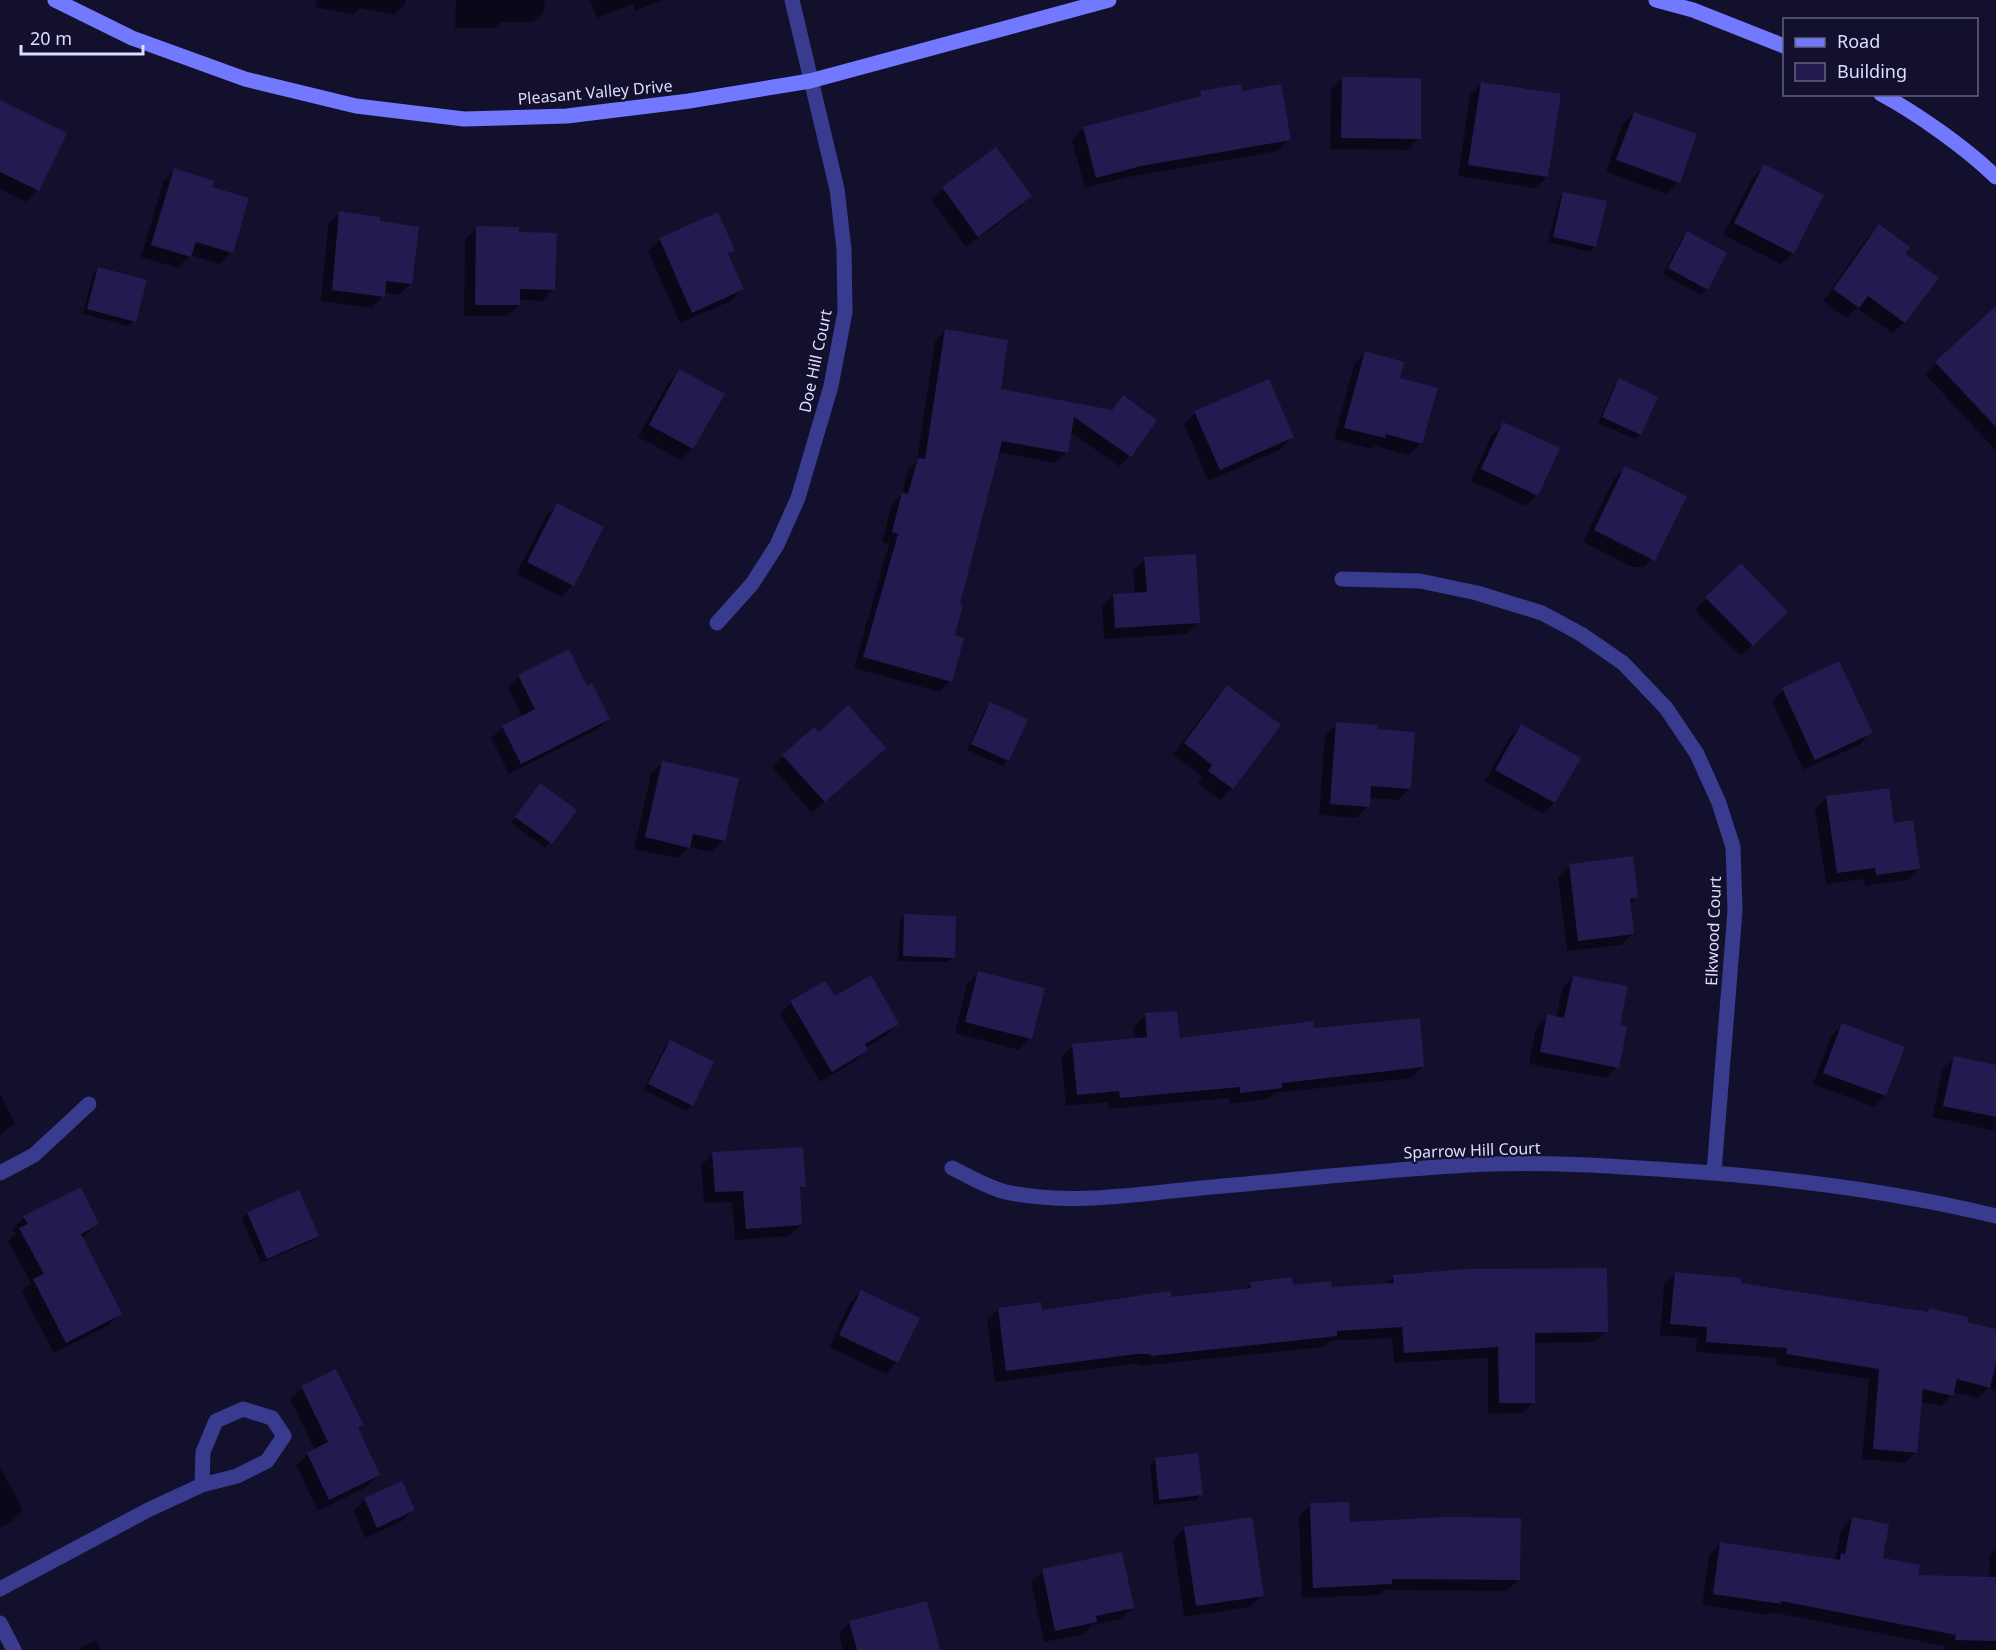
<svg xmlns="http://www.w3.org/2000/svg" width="1996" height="1650" font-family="'Noto Sans',sans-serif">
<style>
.shadow{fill:#0007}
.building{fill:#221b4f}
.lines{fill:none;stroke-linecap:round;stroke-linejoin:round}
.lane{stroke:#393b8f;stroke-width:15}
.street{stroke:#393b8f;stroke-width:15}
.secondary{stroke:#7379ff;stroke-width:15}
.labels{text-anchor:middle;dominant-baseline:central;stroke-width:4.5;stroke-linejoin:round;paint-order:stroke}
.street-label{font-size:16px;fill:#dedcff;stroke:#13102d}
</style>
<rect width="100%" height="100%" fill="#13102d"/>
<g class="shadow">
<polygon points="316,0 406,0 406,3 394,15 360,8 354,15 315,7"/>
<polygon points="456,0 545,0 544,11 533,22 501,22 495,28 455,28"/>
<polygon points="590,0 663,0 635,11 633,4 597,18"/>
<polygon points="1342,79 1419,138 1408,150 1330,149 1331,90"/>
<polygon points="1482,83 1547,177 1535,188 1458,176 1470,95"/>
<polygon points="1241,92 1289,139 1278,151 1129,177 1085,188 1072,140 1083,128 1194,100 1201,93"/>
<polygon points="0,102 38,190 26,202 0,189"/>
<polygon points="1634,113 1678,182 1667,194 1606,172 1622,125"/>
<polygon points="996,149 1030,196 1019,208 966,247 931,200 943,188"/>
<polygon points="1764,166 1793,253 1781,264 1723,235 1753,178"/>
<polygon points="175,170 210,188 231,252 220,264 190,255 178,268 141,257 163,182"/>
<polygon points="1564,193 1595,247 1590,252 1548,242 1559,199"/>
<polygon points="340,213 378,223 411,283 399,295 384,293 383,296 372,308 321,301 328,224"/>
<polygon points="717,214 733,250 727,256 742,289 731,301 680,323 648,251 660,240"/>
<polygon points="1879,226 1904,254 1904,322 1893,333 1857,308 1846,318 1823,301 1867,238"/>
<polygon points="477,228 518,233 554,289 542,301 519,300 519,305 507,316 464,316 465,240"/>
<polygon points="1688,233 1707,289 1701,295 1663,274 1682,238"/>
<polygon points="98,269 134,321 129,326 83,314 93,274"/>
<polygon points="946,331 999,390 1110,411 1123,397 1130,456 1119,466 1070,432 1066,452 1056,463 997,452 958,605 953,636 950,681 940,692 854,668 889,544 882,542 892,504 901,495 908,470 917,461 935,341"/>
<polygon points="1996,336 1996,451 1925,374 1936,363"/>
<polygon points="1366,353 1398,379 1421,443 1409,455 1375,446 1372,449 1334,439 1354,364"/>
<polygon points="679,371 723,394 692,449 681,460 638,437 668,383"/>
<polygon points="1619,380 1640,434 1635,439 1598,423 1614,386"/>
<polygon points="1195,413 1292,437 1281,449 1208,481 1184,424"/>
<polygon points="1503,424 1537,495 1526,506 1471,481 1492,435"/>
<polygon points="1626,468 1656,555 1644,567 1632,567 1583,542 1614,479"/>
<polygon points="558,504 602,528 573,585 561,597 516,574 546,516"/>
<polygon points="1145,559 1199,622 1187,634 1104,639 1102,607 1113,595 1135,594 1133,570"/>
<polygon points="1741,565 1786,612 1741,656 1695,610"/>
<polygon points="519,676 586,688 608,719 596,730 509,774 491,738 503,727 522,717 508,687"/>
<polygon points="1227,687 1279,725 1232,788 1220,800 1198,783 1202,777 1173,755 1216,698"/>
<polygon points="1783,690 1871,733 1859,745 1803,770 1772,701"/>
<polygon points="990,704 1008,760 1003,766 967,750 985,709"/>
<polygon points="1337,724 1376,730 1410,789 1398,800 1369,798 1368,806 1357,818 1319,815 1325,735"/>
<polygon points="1521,726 1579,759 1554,803 1543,814 1485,781 1510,737"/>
<polygon points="818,734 872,759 812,813 772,767 783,756"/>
<polygon points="663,762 724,840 712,852 689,847 677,858 634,849 651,774"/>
<polygon points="535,791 575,810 545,848 511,823"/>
<polygon points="1827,797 1892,825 1918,869 1907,880 1865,886 1864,879 1826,884 1815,809"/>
<polygon points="1569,866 1636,898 1629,905 1633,934 1621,945 1567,951 1558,877"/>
<polygon points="905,916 953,957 948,962 898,961 900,921"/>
<polygon points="979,972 1030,1038 1019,1050 955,1033 967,984"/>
<polygon points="1573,977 1618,1027 1617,1067 1606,1078 1529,1064 1536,1027 1548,1016 1556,1018 1562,989"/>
<polygon points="834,998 897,1024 886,1036 865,1048 866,1050 855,1061 820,1082 780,1014 791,1003"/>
<polygon points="1146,1015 1178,1040 1423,1067 1411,1078 1275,1093 1269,1099 1229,1104 1229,1098 1108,1109 1108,1102 1066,1106 1061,1057 1073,1045 1135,1040 1134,1027"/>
<polygon points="1843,1025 1885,1096 1874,1107 1813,1084 1831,1036"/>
<polygon points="671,1042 712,1062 691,1105 686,1111 644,1090 665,1047"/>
<polygon points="1955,1058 1996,1067 1995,1131 1932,1117 1943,1069"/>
<polygon points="0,1094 15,1123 0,1136"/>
<polygon points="713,1154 804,1186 799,1192 801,1225 789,1236 735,1240 732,1202 704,1203 701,1165"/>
<polygon points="248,1213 317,1236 312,1241 261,1263 242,1219"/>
<polygon points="24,1217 98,1224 81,1238 120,1313 109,1325 54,1353 22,1292 31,1283 8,1241 16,1234 13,1229"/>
<polygon points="1675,1274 1926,1313 1929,1309 1965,1324 1996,1331 1996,1392 1988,1388 1978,1398 1953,1392 1952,1395 1941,1406 1921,1402 1916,1452 1905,1463 1862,1459 1869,1379 1776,1365 1777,1358 1696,1352 1697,1338 1660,1335 1664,1285"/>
<polygon points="1394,1276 1606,1331 1595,1342 1534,1343 1534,1402 1523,1413 1488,1414 1488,1358 1394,1363 1392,1338 1330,1341 1324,1347 1140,1366 1140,1364 1124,1365 995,1382 987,1320 999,1309 1041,1311 1170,1299 1244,1291 1251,1283 1330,1289 1385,1285"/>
<polygon points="861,1291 897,1362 886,1374 829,1347 850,1303"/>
<polygon points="302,1388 362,1425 357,1430 378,1475 366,1487 318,1511 296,1465 308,1454 315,1450 290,1399"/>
<polygon points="1155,1460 1201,1494 1196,1500 1154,1505 1150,1465"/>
<polygon points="0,1467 23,1510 12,1521 0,1528"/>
<polygon points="365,1499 413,1510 402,1521 365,1538 354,1511"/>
<polygon points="1310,1505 1349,1523 1519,1579 1507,1591 1384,1590 1379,1595 1302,1598 1299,1516"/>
<polygon points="1852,1518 1881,1559 1916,1576 1989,1578 1990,1555 1996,1549 1996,1650 1944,1650 1945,1646 1770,1612 1768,1615 1702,1605 1709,1555 1721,1543 1835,1561 1841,1530"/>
<polygon points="1184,1529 1262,1595 1250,1607 1184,1617 1173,1540"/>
<polygon points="1043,1571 1132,1608 1121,1619 1092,1625 1084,1634 1044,1642 1031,1582"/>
<polygon points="850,1622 938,1650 843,1650 839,1634"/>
<polygon points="95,1640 101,1650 77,1650"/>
</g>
<g class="building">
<polygon points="1342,77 1421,78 1421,139 1341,138"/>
<polygon points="1481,82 1561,94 1548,177 1468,165"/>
<polygon points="1241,84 1242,91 1281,84 1291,140 1141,166 1096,178 1083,127 1201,96 1200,91"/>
<polygon points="0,100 67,133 39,191 0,172"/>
<polygon points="1634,112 1697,134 1680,183 1616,160"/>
<polygon points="996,147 1032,196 978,237 942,187"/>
<polygon points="1764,164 1824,195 1794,254 1734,223"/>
<polygon points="174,168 214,181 212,187 249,198 233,253 196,242 191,257 151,245"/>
<polygon points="1563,192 1607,201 1596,247 1553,237"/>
<polygon points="339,211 380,217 380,221 419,227 412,284 386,281 385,297 332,290"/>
<polygon points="718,212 735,251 728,254 744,289 692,313 659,238"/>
<polygon points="1879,224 1910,247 1906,254 1939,278 1905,323 1868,296 1859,308 1833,289"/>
<polygon points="476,226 519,227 519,232 557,233 555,290 520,289 520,305 475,305"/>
<polygon points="1687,231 1727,253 1708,290 1668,268"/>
<polygon points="98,267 147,280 136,322 87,309"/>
<polygon points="1996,306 1996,427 1935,362"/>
<polygon points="945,329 1008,340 1001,389 1112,410 1123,395 1157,420 1131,457 1074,417 1068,453 1002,441 960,604 963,605 955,635 964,638 952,682 863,657 898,534 892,532 902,492 908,494 918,458 925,459"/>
<polygon points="1365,351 1404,362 1400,378 1438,388 1422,444 1386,434 1385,438 1344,428"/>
<polygon points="679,369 725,394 693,449 649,425"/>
<polygon points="1619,378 1658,397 1641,435 1602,417"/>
<polygon points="1269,379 1294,437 1220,470 1194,411"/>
<polygon points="1503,422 1560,448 1538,496 1481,469"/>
<polygon points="1625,466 1687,496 1655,561 1594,530"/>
<polygon points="557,503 604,527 574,586 527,562"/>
<polygon points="1196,554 1200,623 1115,628 1113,594 1147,592 1144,557"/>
<polygon points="1741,563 1788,612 1753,646 1705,597"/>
<polygon points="569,649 587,686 592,683 610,719 521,764 502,726 535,709 518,675"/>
<polygon points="1839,661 1873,733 1815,760 1782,688"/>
<polygon points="1227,685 1281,725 1233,789 1208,771 1212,765 1184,743"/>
<polygon points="990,702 1028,719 1009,761 971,744"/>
<polygon points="848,705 886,748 825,802 782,755 814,727 819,732"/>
<polygon points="1336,722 1378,725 1377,729 1415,732 1411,789 1371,786 1370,807 1330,804"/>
<polygon points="1521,724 1581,758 1555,803 1495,770"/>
<polygon points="662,761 739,778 725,841 693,834 690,848 645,837"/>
<polygon points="540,783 577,810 552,844 515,817"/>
<polygon points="1889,788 1894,823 1913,820 1920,869 1876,875 1875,868 1837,873 1826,796"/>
<polygon points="1633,856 1638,898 1630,899 1634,934 1578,941 1569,864"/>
<polygon points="904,914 956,916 955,958 903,956"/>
<polygon points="978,971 1045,988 1032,1039 965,1022"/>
<polygon points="871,975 899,1024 865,1044 868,1050 832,1072 790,1001 825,981 835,996"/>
<polygon points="1573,976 1628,986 1620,1025 1627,1027 1619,1068 1540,1052 1547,1014 1564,1018"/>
<polygon points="1177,1011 1180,1038 1313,1021 1314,1028 1420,1018 1424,1067 1282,1083 1282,1088 1240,1093 1240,1087 1120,1098 1119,1091 1077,1095 1072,1044 1147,1037 1145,1013"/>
<polygon points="1842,1023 1905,1047 1886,1096 1823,1073"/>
<polygon points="670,1040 714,1062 693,1106 648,1084"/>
<polygon points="1954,1056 1996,1065 1996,1117 1943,1106"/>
<polygon points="803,1147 806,1187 800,1187 802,1225 746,1229 743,1191 715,1192 712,1152"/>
<polygon points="81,1187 99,1224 81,1234 122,1314 66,1343 33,1279 44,1274 19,1228 28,1224 23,1216"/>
<polygon points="299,1190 319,1236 267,1259 247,1212"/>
<polygon points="1607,1268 1608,1332 1535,1333 1535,1403 1499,1403 1498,1347 1404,1353 1402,1327 1337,1331 1337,1336 1151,1356 1151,1354 1136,1354 1006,1371 998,1308 1041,1302 1042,1310 1171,1291 1171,1297 1251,1288 1250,1282 1292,1277 1293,1285 1331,1281 1332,1287 1394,1283 1393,1275 1468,1269"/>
<polygon points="1675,1272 1741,1278 1741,1283 1928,1312 1929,1308 1968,1317 1967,1322 1996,1329 1996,1363 1990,1388 1957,1379 1953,1396 1923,1389 1917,1453 1873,1449 1879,1369 1786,1354 1787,1348 1706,1342 1707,1327 1670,1324"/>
<polygon points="861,1290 920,1318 898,1363 839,1335"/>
<polygon points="336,1369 364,1425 358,1428 380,1475 329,1500 307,1453 328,1442 301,1386"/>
<polygon points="1198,1453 1203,1495 1159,1500 1155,1458"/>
<polygon points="402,1481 415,1510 377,1528 364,1498"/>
<polygon points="1349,1502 1350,1522 1445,1517 1521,1518 1520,1580 1392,1579 1392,1584 1313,1588 1310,1503"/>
<polygon points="1252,1517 1264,1596 1196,1606 1184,1527"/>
<polygon points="1852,1517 1889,1524 1883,1558 1920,1565 1918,1575 1996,1577 1996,1641 1955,1640 1956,1635 1781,1601 1781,1604 1713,1594 1720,1542 1840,1560 1841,1553 1845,1554"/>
<polygon points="1122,1552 1134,1608 1096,1616 1097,1622 1055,1631 1042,1569"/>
<polygon points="927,1601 940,1650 857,1650 849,1621"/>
</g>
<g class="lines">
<g class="lane">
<polyline points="0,1173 34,1155 89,1104"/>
<polyline points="0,1589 148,1510 202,1485 237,1476 267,1461 284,1436 272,1418 243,1409 216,1421 203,1452 202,1485"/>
<polyline points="0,1623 14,1650"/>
</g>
<g class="street">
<polyline points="1342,579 1420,581 1477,593 1542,613 1581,634 1623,663 1666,708 1697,754 1719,803 1733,847 1735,911 1714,1172"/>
<polyline points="717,623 752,584 777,545 798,498 831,386 845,312 844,249 837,189 792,0"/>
<path d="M952,1168C969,1176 988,1188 1006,1192C1069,1206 1137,1194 1201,1188C1298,1180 1394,1168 1491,1164C1551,1162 1612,1166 1671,1170C1781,1177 1889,1190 1996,1216"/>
</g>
<g class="secondary">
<polyline points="55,0 132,38 245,79 356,106 464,119 567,116 689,101 810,81 1109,0"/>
<polyline points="1656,0 1693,10 1784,46"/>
<path d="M1881,94C1918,114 1966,148 1996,177"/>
</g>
</g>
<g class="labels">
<g class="street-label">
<text transform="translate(595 92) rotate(-5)">Pleasant Valley Drive</text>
<text transform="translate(815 361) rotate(-78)">Doe Hill Court</text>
<text transform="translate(1713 931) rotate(-88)">Elkwood Court</text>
<text transform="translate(1472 1150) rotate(-2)">Sparrow Hill Court</text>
</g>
</g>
<rect x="1783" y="18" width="195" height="78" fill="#13102d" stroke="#646281" stroke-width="1.5"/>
<rect x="1795" y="38" width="30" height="9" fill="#7379ff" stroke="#646281" stroke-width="1.5"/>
<text x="1837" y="48" font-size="18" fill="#dedcff">Road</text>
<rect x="1795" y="63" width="30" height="18" fill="#221b4f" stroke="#646281" stroke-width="1.5"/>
<text x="1837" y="78" font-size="18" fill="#dedcff">Building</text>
<path d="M21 45v9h122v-9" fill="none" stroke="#dedcff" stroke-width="3"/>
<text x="30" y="45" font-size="18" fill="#dedcff" stroke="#13102d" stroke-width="4.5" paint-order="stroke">20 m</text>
</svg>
